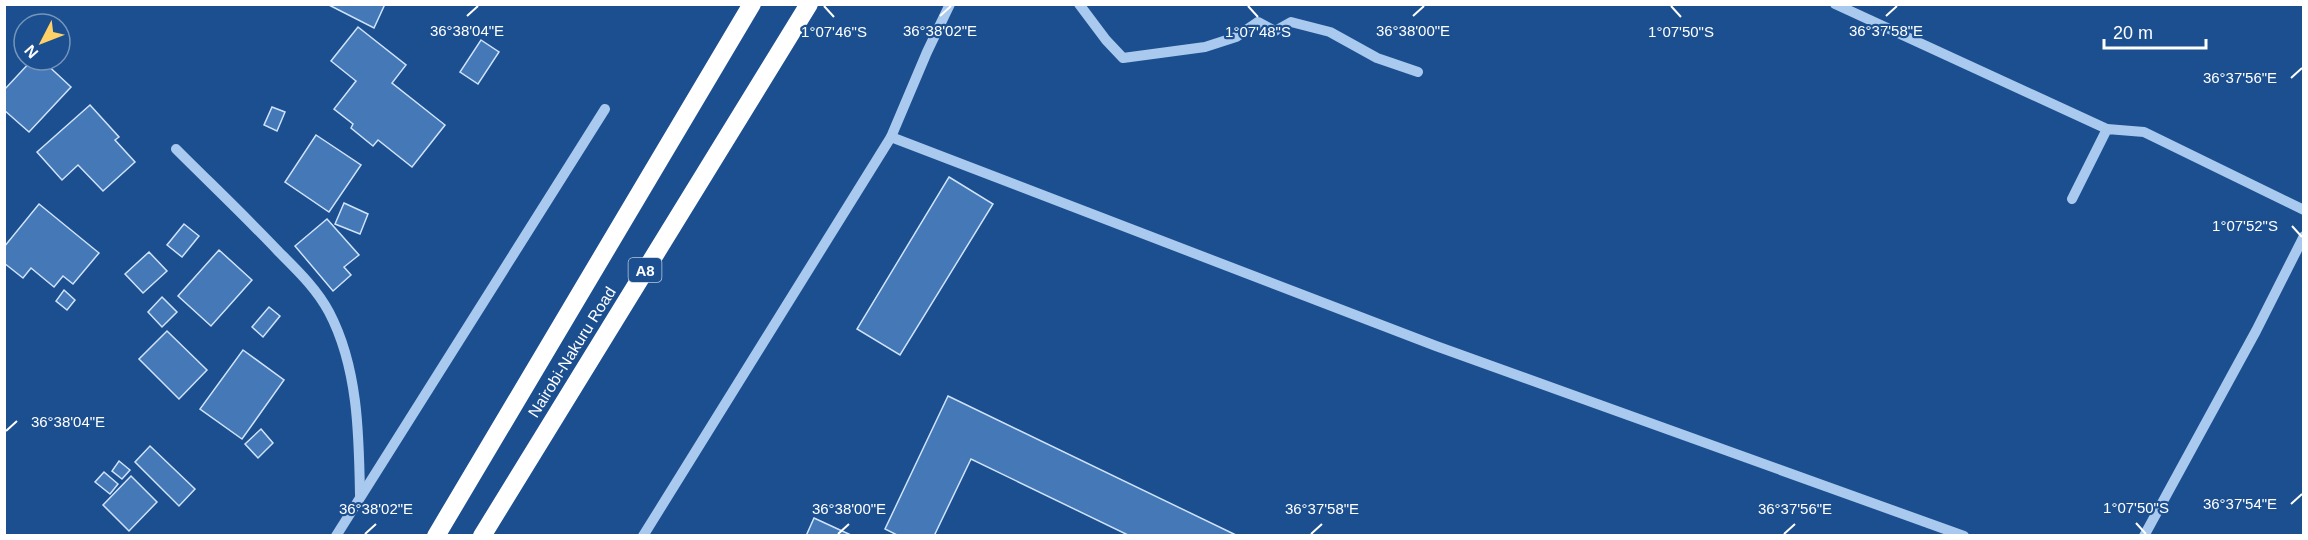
<svg xmlns="http://www.w3.org/2000/svg" width="2308" height="540" font-family="Arial,sans-serif">
<style>
.building{fill:#4478b7;stroke:#cfe3fa;stroke-width:1.5}
.lines{fill:none;stroke-linecap:round;stroke-linejoin:round}
.minor{stroke:#a9c9ee;stroke-width:10}
.highway{stroke:#fff;stroke-width:18}
.ticks{fill:none;stroke:#fff;stroke-width:2}
.labels{text-anchor:middle;dominant-baseline:central;stroke-width:4.5;stroke-linejoin:round;paint-order:stroke}
.shield{fill:#1b4f8f;stroke:#bbcadd;stroke-width:1.5}
.shield-label{font-size:15px;font-weight:bold;fill:#fff}
.street-label{font-size:16px;fill:#fff;stroke:#1b4f8f}
.ticks-label{font-size:15px;text-anchor:middle;fill:#fff;stroke:#1b4f8f;stroke-width:4.5;stroke-linejoin:round;paint-order:stroke}
</style>
<rect width="100%" height="100%" fill="#1b4f8f"/>
<g class="building">
<polygon points="327,4 385,4 374,28"/>
<polygon points="358,27 406,65 392,83 445,125 412,167 378,140 373,146 351,128 353,124 334,109 356,81 331,61"/>
<polygon points="481,40 499,52 478,84 460,72"/>
<polygon points="32,60 42,60 71,87 29,132 4,110 4,90"/>
<polygon points="90,105 119,137 115,140 135,162 103,191 78,165 62,180 37,152"/>
<polygon points="272,107 285,112 277,131 264,125"/>
<polygon points="316,135 361,165 329,212 285,182"/>
<polygon points="949,177 993,204 900,355 857,329"/>
<polygon points="344,203 368,214 360,234 335,224"/>
<polygon points="39,204 99,253 73,284 63,276 54,287 31,268 23,278 4,263 4,247"/>
<polygon points="327,219 359,255 344,267 351,275 333,291 295,246"/>
<polygon points="184,224 199,236 182,257 167,245"/>
<polygon points="219,250 252,280 211,326 178,296"/>
<polygon points="149,252 167,271 143,293 125,274"/>
<polygon points="64,290 75,300 67,310 56,301"/>
<polygon points="162,297 177,312 162,327 148,312"/>
<polygon points="269,307 280,316 263,337 252,327"/>
<polygon points="167,331 207,370 179,399 139,359"/>
<polygon points="243,350 284,380 242,439 200,409"/>
<polygon points="948,396 1238,536 1130,536 971,459 934,536 899,536 885,529"/>
<polygon points="261,429 273,443 258,458 245,444"/>
<polygon points="150,446 195,489 179,506 135,462"/>
<polygon points="119,461 130,470 122,479 112,471"/>
<polygon points="104,472 118,484 110,494 95,482"/>
<polygon points="131,476 157,502 129,531 103,505"/>
<polygon points="814,518 853,536 806,536"/>
</g>
<g class="lines">
<g class="minor">
<polyline points="950,4 927,52 891,137 1436,346 1964,536"/>
<polyline points="1079,4 1106,40 1123,58 1205,47 1236,37 1258,22 1275,31 1291,22 1330,32 1377,58 1418,72"/>
<polyline points="1835,4 2107,129"/>
<path d="M176,149C210,183 246,217 279,252C297,270 317,289 329,312C358,367 359,434 360,495"/>
<polyline points="2072,199 2107,129 2144,132 2304,210"/>
<polyline points="336,536 605,109"/>
<polyline points="643,536 891,137"/>
<polyline points="2144,536 2256,331 2304,236"/>
</g>
<g class="highway">
<polyline points="436,536 752,4"/>
<polyline points="482,536 809,4"/>
</g>
</g>
<path class="ticks" d="M824,6L834,17M1248,6L1258,17M1671,6L1681,17M467,16L478,6M940,16L951,6M1413,16L1424,6M1886,16L1897,6M2291,78L2302,68M2292,226L2302,237M6,431L17,421M2291,504L2302,494M2136,523L2146,534M365,534L376,524M838,534L849,524M1311,534L1322,524M1784,534L1795,524"/>
<g class="labels">
<rect class="shield" x="628.5" y="258" width="33" height="24" rx="4.5"/>
<g class="shield-label">
<text x="645" y="270">A8</text>
</g>
<g class="street-label">
<text transform="translate(572 352) rotate(-58)">Nairobi-Nakuru Road</text>
</g>
</g>
<g class="ticks-label">
<text x="467" y="36">36°38'04"E</text>
<text x="940" y="36">36°38'02"E</text>
<text x="1413" y="36">36°38'00"E</text>
<text x="1886" y="36">36°37'58"E</text>
<text x="834" y="37">1°07'46"S</text>
<text x="1258" y="37">1°07'48"S</text>
<text x="1681" y="37">1°07'50"S</text>
<text x="2240" y="83">36°37'56"E</text>
<text x="2245" y="231">1°07'52"S</text>
<text x="68" y="427">36°38'04"E</text>
<text x="2240" y="509">36°37'54"E</text>
<text x="2136" y="513">1°07'50"S</text>
<text x="376" y="514">36°38'02"E</text>
<text x="849" y="514">36°38'00"E</text>
<text x="1322" y="514">36°37'58"E</text>
<text x="1795" y="514">36°37'56"E</text>
</g>
<rect width="2308" height="540" fill="none" stroke="#ffffff" stroke-width="12"/>
<g transform="translate(42 42) rotate(228)"><circle r="28" fill="#1b4f8f" stroke="#7695bc" stroke-width="1.5"/>
<path d="M0-4.5L10 22L0 15L-10 22Z" fill="#ffd166"/>
<text y="-9" font-size="16" font-weight="bold" text-anchor="middle" fill="#ffffff">N</text>
</g>
<path d="M2104 39v9h102v-9" fill="none" stroke="#ffffff" stroke-width="3"/>
<text x="2113" y="39" font-size="18" fill="#ffffff" stroke="#1b4f8f" stroke-width="4.5" paint-order="stroke">20 m</text>
</svg>
